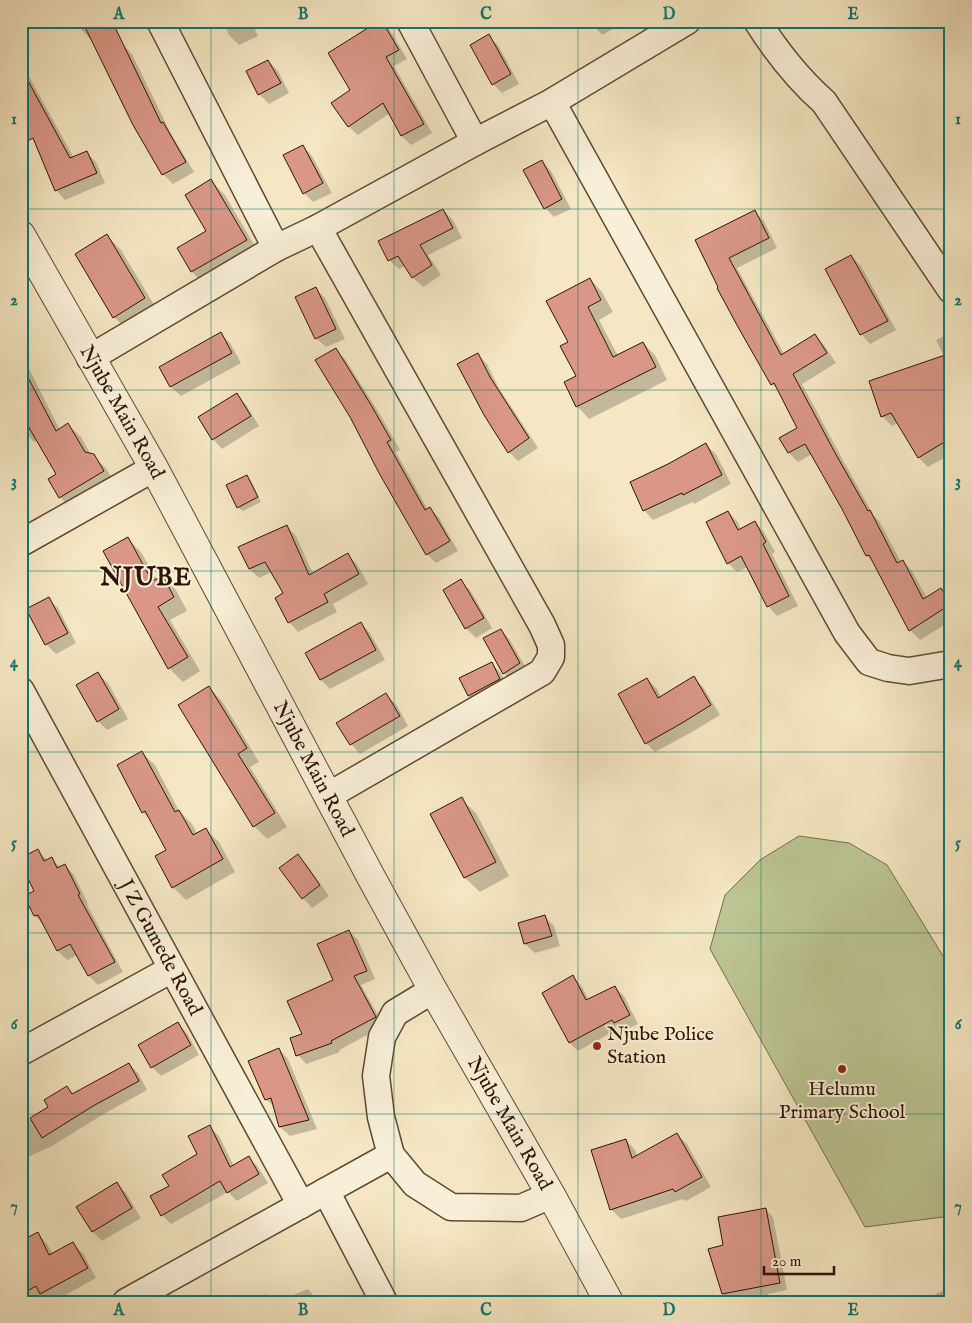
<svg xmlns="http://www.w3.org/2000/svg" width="972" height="1323" font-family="'IM FELL English',serif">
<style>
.green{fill:#bcc593;stroke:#766c4b}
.shadow{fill:#0003}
.building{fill:#da9787;stroke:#2f1303}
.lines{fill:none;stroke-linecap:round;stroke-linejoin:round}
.minor-casing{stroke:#604833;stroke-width:29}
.tertiary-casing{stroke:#604833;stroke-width:30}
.minor{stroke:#f8efd8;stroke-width:26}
.tertiary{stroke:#f8efd8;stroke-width:28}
.grid{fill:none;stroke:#0f766e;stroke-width:1;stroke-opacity:0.55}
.poi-dot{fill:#8f2418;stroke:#f8efd8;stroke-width:2}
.labels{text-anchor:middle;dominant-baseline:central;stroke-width:4;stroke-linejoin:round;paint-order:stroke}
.street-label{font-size:20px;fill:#2f1303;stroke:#f8efd8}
.poi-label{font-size:20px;fill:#2f1303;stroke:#f8efd8;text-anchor:start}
.district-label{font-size:25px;font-weight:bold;letter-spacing:1px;fill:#2f1303;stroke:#f8efd8}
.neatline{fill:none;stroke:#0f766e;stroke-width:2}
.grid-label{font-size:16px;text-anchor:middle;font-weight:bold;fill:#0f766e}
</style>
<rect width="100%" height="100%" fill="#f5e7c3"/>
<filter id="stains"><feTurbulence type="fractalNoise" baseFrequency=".004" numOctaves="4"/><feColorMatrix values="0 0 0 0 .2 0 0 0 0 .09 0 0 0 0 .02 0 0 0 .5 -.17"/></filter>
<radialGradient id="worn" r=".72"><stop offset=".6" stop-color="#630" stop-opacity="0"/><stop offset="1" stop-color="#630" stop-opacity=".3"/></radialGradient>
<polygon class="green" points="799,836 849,843 887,865 951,969 951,1216 865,1227 710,949 725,895 760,860"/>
<g class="shadow">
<polygon points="76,21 105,21 107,27 89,38 80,28"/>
<polygon points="223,21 251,21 258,36 239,45 229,35"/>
<polygon points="590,21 618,21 620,25 602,35"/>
<polygon points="381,22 390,30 407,59 394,66 432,133 411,145 402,136 390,113 358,135 349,127 332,103 352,90"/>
<polygon points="488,36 498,45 519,84 502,93 493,84"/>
<polygon points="122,44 132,54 169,130 194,172 173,184 163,174 134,125"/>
<polygon points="268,61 278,71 289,93 269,104 259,94"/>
<polygon points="21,62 74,158 87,153 96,162 105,183 65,200 56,190 21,110"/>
<polygon points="303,146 312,156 332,193 313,202 304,193"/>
<polygon points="542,161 551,171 571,209 554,217 545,208"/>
<polygon points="211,181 225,195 260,255 206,286 192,272 208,231"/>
<polygon points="443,210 453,220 462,238 428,255 441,275 423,287 413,278 406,266 399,269 389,260"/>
<polygon points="755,212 764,221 777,248 737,268 784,354 815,335 824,345 836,363 802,384 844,462 874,516 879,521 901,562 903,561 912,571 927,598 941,590 951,600 951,621 920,640 910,630 875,563 867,556 843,508 812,454 798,462 789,453 781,439 799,428 780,391 772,384 697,241"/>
<polygon points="107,236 121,250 159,313 128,331 114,317"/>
<polygon points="851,256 861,266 896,330 870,344 861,334"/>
<polygon points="590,279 602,292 613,312 599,320 618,356 643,343 655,355 667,380 589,419 577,406 577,376"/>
<polygon points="316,289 325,298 345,339 326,347 316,338"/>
<polygon points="951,333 951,454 928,467 919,458 899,423 892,426 882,416 944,356 936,340"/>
<polygon points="221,334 230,343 241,363 181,396 171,387 160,367"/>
<polygon points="335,350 345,359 381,416 400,450 396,452 428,510 430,508 439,518 458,551 436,563 427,554"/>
<polygon points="21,353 60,430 68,425 81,437 91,455 106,468 115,484 72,510 60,497 58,474 38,440 34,442 21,428"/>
<polygon points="478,355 487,364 499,388 538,448 518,461 509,452"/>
<polygon points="237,395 246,405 259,426 222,449 213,439"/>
<polygon points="706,445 716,454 731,484 694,504 693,502 653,520 644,510 631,482"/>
<polygon points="247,477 251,481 261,502 243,511 238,507"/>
<polygon points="728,512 738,522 741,530 755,522 764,532 775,552 772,554 798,606 777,616 768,606 748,567 737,572 728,563"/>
<polygon points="287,527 296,536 313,574 348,555 357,564 368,584 333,604 337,612 298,632 289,622 285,594 272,572 259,578 250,569 240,548"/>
<polygon points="128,539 141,552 157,580 162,577 176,590 187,611 170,620 200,671 183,682 170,669 104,551"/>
<polygon points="460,581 470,590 492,628 476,638 466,628 444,590"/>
<polygon points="48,599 58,608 76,643 56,654 46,644"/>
<polygon points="361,624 370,633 385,660 330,689 321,680 306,653"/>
<polygon points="501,630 510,640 529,673 513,682 504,673"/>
<polygon points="492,664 501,673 509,689 478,705 469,696 461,679"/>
<polygon points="98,674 108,683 128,719 107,730 98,721"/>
<polygon points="693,678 703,687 720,715 692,732 655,752 646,743 647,679 657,689 661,697"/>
<polygon points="209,688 222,701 259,762 250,767 287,827 267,839 254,826"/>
<polygon points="386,695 396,704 408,726 360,754 351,744"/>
<polygon points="142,753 155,765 179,811 192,824 197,834 206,830 219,842 235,872 186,900 173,887 168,850 151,821 143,812"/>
<polygon points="461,799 476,813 509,876 480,892 465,878 432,814"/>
<polygon points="38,851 48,861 51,859 60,867 65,865 74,875 88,904 87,905 123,972 98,985 89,976 77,955 67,960 58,951 45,926 35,916"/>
<polygon points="298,856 307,865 329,896 312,908 303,898"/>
<polygon points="545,917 554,926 560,946 535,953 525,944 519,924"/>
<polygon points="349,931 358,940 375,979 361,985 384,1026 339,1050 340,1052 306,1064 298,1055 304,1035 334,981"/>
<polygon points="573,977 581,985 589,1000 615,987 624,996 638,1024 623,1031 620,1028 578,1051 570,1043 543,993"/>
<polygon points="177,1023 187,1033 199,1055 161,1076 152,1067"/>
<polygon points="279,1049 288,1059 317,1129 290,1136 280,1127 276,1109 266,1099"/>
<polygon points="129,1064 138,1073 147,1090 102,1115 52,1146 21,1160 21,1125 50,1107 67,1087 74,1095"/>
<polygon points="209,1127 219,1136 234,1166 248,1157 258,1167 268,1183 237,1201 228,1192 171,1224 162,1215 171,1186 199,1154"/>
<polygon points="677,1134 687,1144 711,1187 686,1201 683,1199 621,1219 611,1209 626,1140 635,1150 638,1157"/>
<polygon points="117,1184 126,1193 141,1218 102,1241 93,1232 78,1207"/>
<polygon points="765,1209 773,1217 787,1290 768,1294 769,1300 764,1302 725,1302 709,1250 725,1246"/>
<polygon points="38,1234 47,1244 53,1254 73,1244 83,1253 96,1278 53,1302 49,1302 44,1297 35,1302 21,1302 21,1268"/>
<polygon points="951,1286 951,1302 922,1302"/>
<polygon points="308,1289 319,1302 288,1302 286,1298"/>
<polygon points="266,1294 274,1302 250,1302 249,1300"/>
</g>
<g class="building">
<polygon points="82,21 112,21 161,123 163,122 186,162 162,175 133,125"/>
<polygon points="379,21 382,21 399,50 386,57 424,124 401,136 383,103 348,127 331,103 350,90 328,53"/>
<polygon points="489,34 511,74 492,85 470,45"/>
<polygon points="268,60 281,83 258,95 246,71"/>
<polygon points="21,68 70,158 87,151 97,173 55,191 33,138 21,145"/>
<polygon points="303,145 323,183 303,194 283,155"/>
<polygon points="542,160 562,199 544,209 523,170"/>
<polygon points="211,179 247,240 191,272 177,248 206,231 185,195"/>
<polygon points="443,209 453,228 420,245 432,265 412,278 398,256 388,261 378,241"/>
<polygon points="755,210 769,238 729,258 781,355 815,334 827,353 793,374 834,451 868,511 870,510 897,563 903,560 923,599 941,588 951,604 909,631 869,555 866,556 842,509 805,444 788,453 779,438 797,428 774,383 771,385 738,327 717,288 718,287 695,240"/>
<polygon points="107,234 145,298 113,318 75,254"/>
<polygon points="851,255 888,321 860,335 825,269"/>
<polygon points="590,278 601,300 588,307 613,357 643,342 656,367 576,407 564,382 576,376 560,346 568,342 546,301"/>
<polygon points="316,287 336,329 315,339 295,297"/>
<polygon points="221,332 232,353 170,387 159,367"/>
<polygon points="336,348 371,405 391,440 387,442 425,510 430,507 450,541 426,555 379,473 350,417 315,360"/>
<polygon points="478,353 490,377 529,438 508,453 484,415 457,364"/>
<polygon points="951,353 951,438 918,458 891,413 881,417 869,381"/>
<polygon points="21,364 56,431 68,423 85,452 94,454 104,471 59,498 48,479 56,474 28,426 21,430"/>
<polygon points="237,393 251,416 212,440 198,417"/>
<polygon points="706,443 722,475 683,495 682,493 643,511 630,482 668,464"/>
<polygon points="247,475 258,497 237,508 226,485"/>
<polygon points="728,511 738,530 755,521 766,542 763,544 789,596 767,607 741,556 727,564 706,522"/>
<polygon points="287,525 309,575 348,553 359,574 324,594 328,602 288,623 275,598 283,593 265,562 249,569 238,547"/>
<polygon points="128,537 152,581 163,576 174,597 158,607 188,657 168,669 103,551"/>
<polygon points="461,579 484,618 465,629 443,590"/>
<polygon points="49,597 68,633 45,645 26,609"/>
<polygon points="361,622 376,650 320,680 305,653"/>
<polygon points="501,629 520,663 503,674 483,638"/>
<polygon points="492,662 500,679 468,696 459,678"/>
<polygon points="98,672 119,709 97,722 76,685"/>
<polygon points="694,676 711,705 682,723 645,744 618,694 647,678 658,698"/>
<polygon points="209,686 247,748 238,754 275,813 253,827 178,705"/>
<polygon points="386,693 400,716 350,745 336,723"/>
<polygon points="142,751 175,812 179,810 193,835 206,828 223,859 172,888 155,856 166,850 145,811 142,813 117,765"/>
<polygon points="462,797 496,862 464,878 430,814"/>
<polygon points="38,849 44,861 52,857 57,868 65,864 80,894 78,895 115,962 88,976 70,944 57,951 38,915 34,916 24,896 34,891 21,864 21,858"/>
<polygon points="298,854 320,885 302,899 279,868"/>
<polygon points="545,915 552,936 524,944 518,923"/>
<polygon points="349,930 367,971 354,976 376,1017 331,1041 332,1043 296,1056 290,1038 302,1034 287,1001 333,980 317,944"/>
<polygon points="573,975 586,1000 615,986 630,1015 614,1023 612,1020 569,1043 542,993"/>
<polygon points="178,1022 191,1045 151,1068 138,1045"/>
<polygon points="279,1048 309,1120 279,1127 271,1098 265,1100 248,1061"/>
<polygon points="129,1063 139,1081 93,1106 42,1138 30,1118 48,1107 44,1100 67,1086 72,1094"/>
<polygon points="210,1125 230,1167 249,1156 259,1174 227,1193 220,1181 161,1216 150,1196 169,1186 162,1175 197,1154 188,1136"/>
<polygon points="677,1133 702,1177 675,1192 673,1189 610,1210 591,1150 626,1139 632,1158"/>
<polygon points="117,1182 132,1208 92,1232 76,1207"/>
<polygon points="766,1208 780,1283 722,1294 708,1249 723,1245 718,1217"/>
<polygon points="38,1232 49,1255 73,1242 88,1268 40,1294 36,1286 21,1295 21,1241"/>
</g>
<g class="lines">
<g class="minor-casing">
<g id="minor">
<polyline points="160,21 276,248"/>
<polyline points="410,21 475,142"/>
<path d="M757,21C776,51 797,78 824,102L951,290"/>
<polyline points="552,102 847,633 869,662 888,668 909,671 951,664"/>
<polyline points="318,228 542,625 551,645 551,657 542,672 328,796"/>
<polyline points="90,358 276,248 318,228 475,142 552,102 687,21"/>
<polyline points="21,543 154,468"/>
<path id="s1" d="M21,691L301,1205"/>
<polyline points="433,990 395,1013 382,1037 376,1076 381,1117 391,1155 415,1184 451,1207 521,1208 551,1195"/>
<polyline points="21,1052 172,969"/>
<polyline points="326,1191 384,1302"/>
<polyline points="126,1302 391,1155"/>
</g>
</g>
<g class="tertiary-casing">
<g id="tertiary">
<path id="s2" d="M21,235L154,468L371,877L433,990L551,1195L609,1302"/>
</g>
</g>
<use href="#minor" class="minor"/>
<use href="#tertiary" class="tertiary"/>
</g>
<path class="grid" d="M211,21V1302M394,21V1302M578,21V1302M761,21V1302M21,209H951M21,390H951M21,571H951M21,752H951M21,933H951M21,1114H951"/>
<g class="poi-dot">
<circle cx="597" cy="1046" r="5"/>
<circle cx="842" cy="1069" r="5"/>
</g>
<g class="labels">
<g class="street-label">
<text stroke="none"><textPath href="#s2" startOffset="204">Njube Main Road</textPath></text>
<text stroke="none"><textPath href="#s2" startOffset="609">Njube Main Road</textPath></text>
<text stroke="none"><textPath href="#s1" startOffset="292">J Z Gumede Road</textPath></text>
<text stroke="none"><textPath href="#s2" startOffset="1014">Njube Main Road</textPath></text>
</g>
<g class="poi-label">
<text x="607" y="1034">Njube Police<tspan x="607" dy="23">Station</tspan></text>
<text x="842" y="1089" text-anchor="middle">Helumu<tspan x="842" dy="23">Primary School</tspan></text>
</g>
<g class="district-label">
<text x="146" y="578">NJUBE</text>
</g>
</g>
<rect width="972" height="1323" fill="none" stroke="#f5e7c3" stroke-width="55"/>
<path d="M764 1266v8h70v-8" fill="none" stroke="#2f1303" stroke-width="2.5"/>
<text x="772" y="1266" font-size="15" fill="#2f1303" stroke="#f8efd8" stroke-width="4" paint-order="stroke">20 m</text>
<rect x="28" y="28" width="916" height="1268" class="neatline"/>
<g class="grid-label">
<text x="119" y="19">A</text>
<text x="303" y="19">B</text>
<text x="486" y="19">C</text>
<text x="669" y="19">D</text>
<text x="853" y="19">E</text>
<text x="14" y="124">1</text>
<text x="958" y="124">1</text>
<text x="14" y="305">2</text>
<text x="958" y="305">2</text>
<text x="14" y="486">3</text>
<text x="958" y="486">3</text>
<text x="14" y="667">4</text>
<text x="958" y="667">4</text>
<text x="14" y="848">5</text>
<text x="958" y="848">5</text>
<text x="14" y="1029">6</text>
<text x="958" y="1029">6</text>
<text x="14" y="1211">7</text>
<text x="958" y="1211">7</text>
<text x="119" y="1315">A</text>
<text x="303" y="1315">B</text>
<text x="486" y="1315">C</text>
<text x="669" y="1315">D</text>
<text x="853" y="1315">E</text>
</g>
<rect width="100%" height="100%" filter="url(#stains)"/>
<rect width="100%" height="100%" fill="url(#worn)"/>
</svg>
